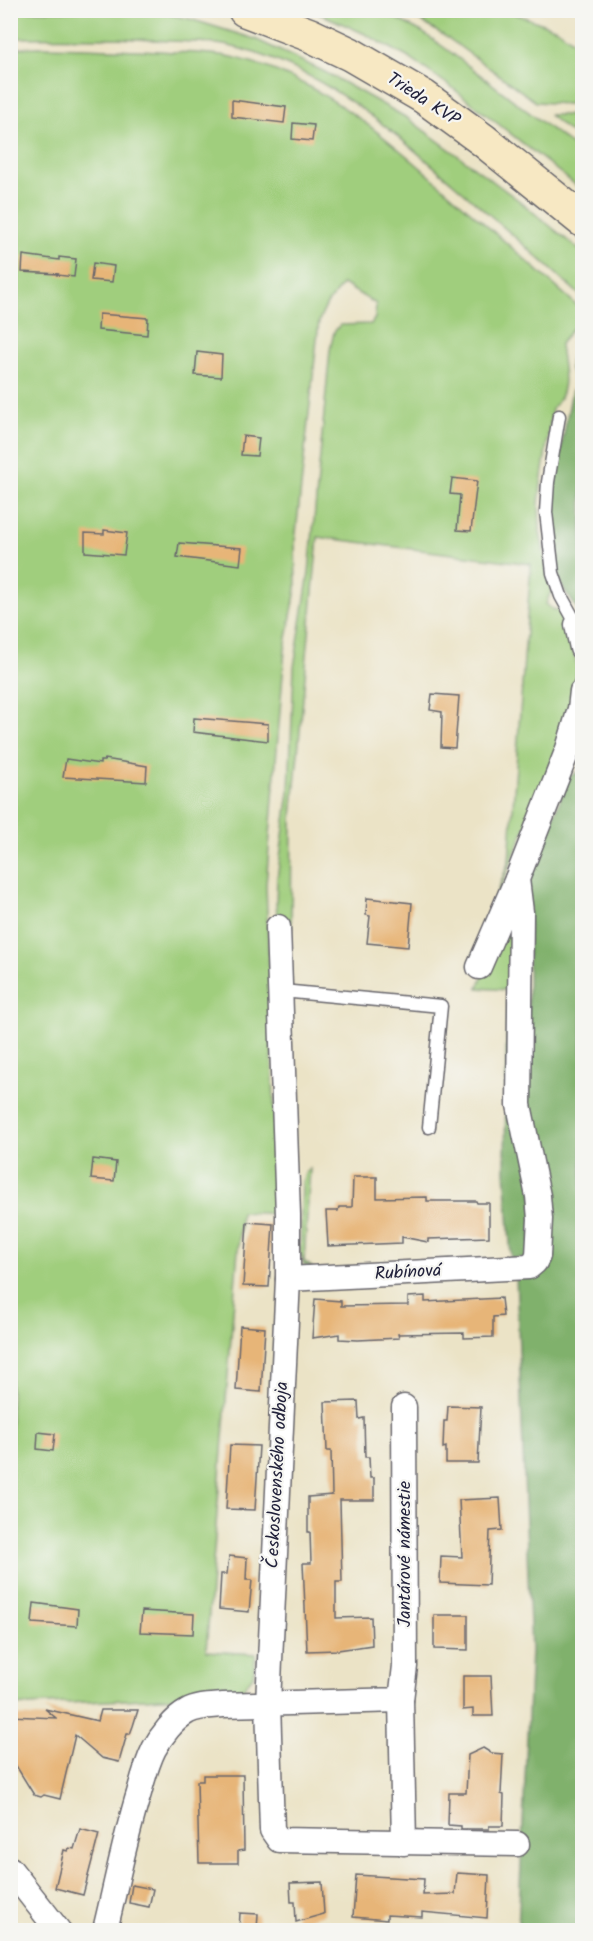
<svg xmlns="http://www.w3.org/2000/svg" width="593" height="1941" font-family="Kalam,sans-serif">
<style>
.green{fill:#a0ce7d;stroke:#61785c;stroke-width:1.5}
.forest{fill:#80b16c;stroke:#516a54;stroke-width:1.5}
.building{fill:#e7b578}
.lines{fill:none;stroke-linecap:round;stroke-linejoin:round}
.lane-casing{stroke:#68666c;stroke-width:15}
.street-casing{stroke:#68666c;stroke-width:27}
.secondary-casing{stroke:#68666c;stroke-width:36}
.lane{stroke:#fff;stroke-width:12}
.street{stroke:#fff;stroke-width:24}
.secondary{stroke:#f7e8c3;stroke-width:33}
.labels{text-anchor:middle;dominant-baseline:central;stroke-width:4.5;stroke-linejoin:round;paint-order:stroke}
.street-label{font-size:18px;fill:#22223b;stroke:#f6f6f2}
</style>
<rect width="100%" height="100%" fill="#f6f6f2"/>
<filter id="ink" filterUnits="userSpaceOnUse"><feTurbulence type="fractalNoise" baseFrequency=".0167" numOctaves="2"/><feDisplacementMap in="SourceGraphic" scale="12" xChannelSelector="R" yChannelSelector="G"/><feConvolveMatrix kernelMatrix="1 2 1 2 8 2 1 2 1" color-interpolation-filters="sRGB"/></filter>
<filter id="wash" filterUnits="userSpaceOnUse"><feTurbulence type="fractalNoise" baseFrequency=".008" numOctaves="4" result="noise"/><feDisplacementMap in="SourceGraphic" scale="24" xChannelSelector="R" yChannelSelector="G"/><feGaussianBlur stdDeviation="1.35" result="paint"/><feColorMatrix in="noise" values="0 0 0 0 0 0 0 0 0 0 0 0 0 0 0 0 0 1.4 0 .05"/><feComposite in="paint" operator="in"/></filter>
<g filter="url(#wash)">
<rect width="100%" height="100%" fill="#ebe3c6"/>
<g class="green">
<path d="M10,11H151L190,19L255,39L323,71L407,118L517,199L582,252V297C540,259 497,221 453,183C390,129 323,70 241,49C218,42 193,42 169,41C116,37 64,37 11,38Z"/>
<polygon points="314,11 379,11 399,20 422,32 449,51 582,153 582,190 450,86 409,58 365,34"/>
<polygon points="404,11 507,11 557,29 582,47 582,105 536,102 448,38"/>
<path d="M42,47C86,48 130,49 174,52C193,53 213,53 232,57C320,77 388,139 453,196C496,234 540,272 582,310V317L560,344C562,367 571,390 552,409L541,484L539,504L540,532L551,591L546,604L552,609L564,611L577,667L574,698L570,718L469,966L509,861L531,564L318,537L292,817L291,928L286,920L279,918L277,914L276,903L277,879L289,792L294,667L309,573L330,350L334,332L340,325L371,324L375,318L376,304L343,284L327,304L319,321L295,542L296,589L285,649L266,885L278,1214L241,1212L206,1651L256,1654L253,1676L239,1694L11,1706V48Z"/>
<polygon points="549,115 582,115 582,142"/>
<path d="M582,340V385C562,369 569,357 582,340Z"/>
<polygon points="508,908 513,984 507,990 478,988"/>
<polygon points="310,1169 304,1261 313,1268 304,1265 300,1254 302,1182 306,1172"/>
</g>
<g class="forest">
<polygon points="572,390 582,397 582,616 561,585 557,571 554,534 553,493"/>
<polygon points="582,770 582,1930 518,1930 531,1650 516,1275 533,1272 527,1112 529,885 533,870 569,777"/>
<polygon points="513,984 533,1206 529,1258 511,1258 505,1170 507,990"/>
</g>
<g id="blocks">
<g class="building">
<polygon points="232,100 286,107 284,123 232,117"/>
<polygon points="293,123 314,125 312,141 292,139"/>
<polygon points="23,255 59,260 59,257 76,259 74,277 57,275 58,274 22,272"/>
<polygon points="93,263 114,266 112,282 91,280"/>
<polygon points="99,314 148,318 147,335 98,330"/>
<polygon points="197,352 222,355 221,377 195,375"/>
<polygon points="243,436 259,438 257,456 241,455"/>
<polygon points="452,478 477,481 471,531 457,530 460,495 450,494"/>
<polygon points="104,530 127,533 124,555 85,552 85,533 104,534"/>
<polygon points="179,543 242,548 240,565 177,557"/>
<polygon points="432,694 459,696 455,748 441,747 442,712 430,710"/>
<polygon points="194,718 268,724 268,741 193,732"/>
<polygon points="66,759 100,764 100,761 104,761 105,759 147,766 146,782 63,777"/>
<polygon points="367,898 412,903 408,947 367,943 370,916 366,915"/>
<polygon points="93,1159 116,1162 114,1181 91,1179"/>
<polygon points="353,1177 377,1177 377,1198 427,1197 427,1201 476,1201 477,1203 489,1203 489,1237 428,1239 428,1242 402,1237 402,1243 328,1246 326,1211 338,1211 339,1207 352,1207"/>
<polygon points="247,1222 273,1224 269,1287 243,1286"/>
<polygon points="425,1296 425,1302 501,1298 503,1316 493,1317 493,1337 464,1338 464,1333 398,1334 399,1338 358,1340 339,1339 339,1334 312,1338 315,1299 341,1301 341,1306 408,1305 408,1297"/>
<polygon points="240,1326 265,1328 261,1392 236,1390"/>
<polygon points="358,1401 359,1419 364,1418 365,1457 369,1457 370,1478 374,1478 374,1500 340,1500 342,1582 336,1582 336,1618 371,1617 372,1645 338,1650 307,1651 303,1563 311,1563 310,1532 308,1532 308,1497 332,1495 331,1451 327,1451 325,1402"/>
<polygon points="448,1406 481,1407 478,1463 446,1463 446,1447 443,1448 444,1421 447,1421"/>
<polygon points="38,1432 55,1434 53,1451 37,1449"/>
<polygon points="230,1445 259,1446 255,1510 226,1509"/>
<polygon points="500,1498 502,1530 490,1531 488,1585 440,1583 441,1556 462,1557 459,1500"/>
<polygon points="229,1556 247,1558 246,1580 252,1580 249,1612 219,1609 221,1574 227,1574"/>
<polygon points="34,1603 78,1609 77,1626 32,1623"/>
<polygon points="142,1611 194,1614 193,1634 140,1632"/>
<polygon points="434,1615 468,1615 468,1650 434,1649"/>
<polygon points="463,1676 491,1676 493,1716 473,1716 473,1709 463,1710"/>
<polygon points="45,1709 98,1721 101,1710 138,1710 133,1726 130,1734 127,1734 119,1762 102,1758 75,1735 60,1799 44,1795 41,1797 34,1795 10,1756 10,1716 56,1718"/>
<polygon points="483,1748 491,1753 503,1754 501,1794 504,1795 503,1826 489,1826 489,1829 461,1829 461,1826 448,1825 449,1793 466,1793 468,1755"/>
<polygon points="203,1775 243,1775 244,1850 238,1851 238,1863 199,1863 197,1781 203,1781"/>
<polygon points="80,1829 99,1834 83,1895 55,1888 64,1850 68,1851 69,1848 74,1849"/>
<polygon points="457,1873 489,1875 487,1918 422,1912 422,1917 387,1915 387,1920 353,1917 356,1875 424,1879 423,1895 455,1894"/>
<polygon points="322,1882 324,1914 296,1922 295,1902 291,1902 290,1883"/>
<polygon points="132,1885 153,1889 149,1907 129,1903"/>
<polygon points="240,1913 258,1914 257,1930 239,1930"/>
</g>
</g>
</g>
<g filter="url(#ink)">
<use href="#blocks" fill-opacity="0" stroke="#68666c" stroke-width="1.5"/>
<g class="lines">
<g class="lane-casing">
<g id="lane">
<polyline points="559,416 548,482 546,512 553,573 561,596 577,625"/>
<polyline points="282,991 441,1006 429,1127"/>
</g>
</g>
<g class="street-casing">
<g id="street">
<polyline points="577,625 582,648"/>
<polyline points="278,927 288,1215 288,1279 268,1703 272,1830 279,1840 517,1844"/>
<polyline points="479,967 517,879"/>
<polyline points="288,1279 529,1267 535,1262 538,1256 540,1219 538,1196 519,1105 521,912 517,879 568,749 580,709 582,691"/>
<polyline points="401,1700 404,1843"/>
<polyline points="10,1869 58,1930"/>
<path d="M105,1930C116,1885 125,1838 139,1793C143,1778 147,1763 154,1749C161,1736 174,1719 187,1712C197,1706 211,1706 223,1705L401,1700L405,1666L404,1407"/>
</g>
</g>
<g class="secondary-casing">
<polyline id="secondary" points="245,10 310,35 350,54 424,97 483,140 582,220"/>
</g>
<use href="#lane" class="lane"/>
<use href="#street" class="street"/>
<use href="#secondary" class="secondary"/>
</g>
</g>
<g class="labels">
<g class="street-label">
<text transform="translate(423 100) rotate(33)">Trieda KVP</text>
<text transform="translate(408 1273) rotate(-3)">Rubínová</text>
<text transform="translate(278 1475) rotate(-87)">Československého odboja</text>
<text transform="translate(405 1554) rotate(-90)">Jantárové námestie</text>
</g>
</g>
<rect width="593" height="1941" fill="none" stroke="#f6f6f2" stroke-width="36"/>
</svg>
